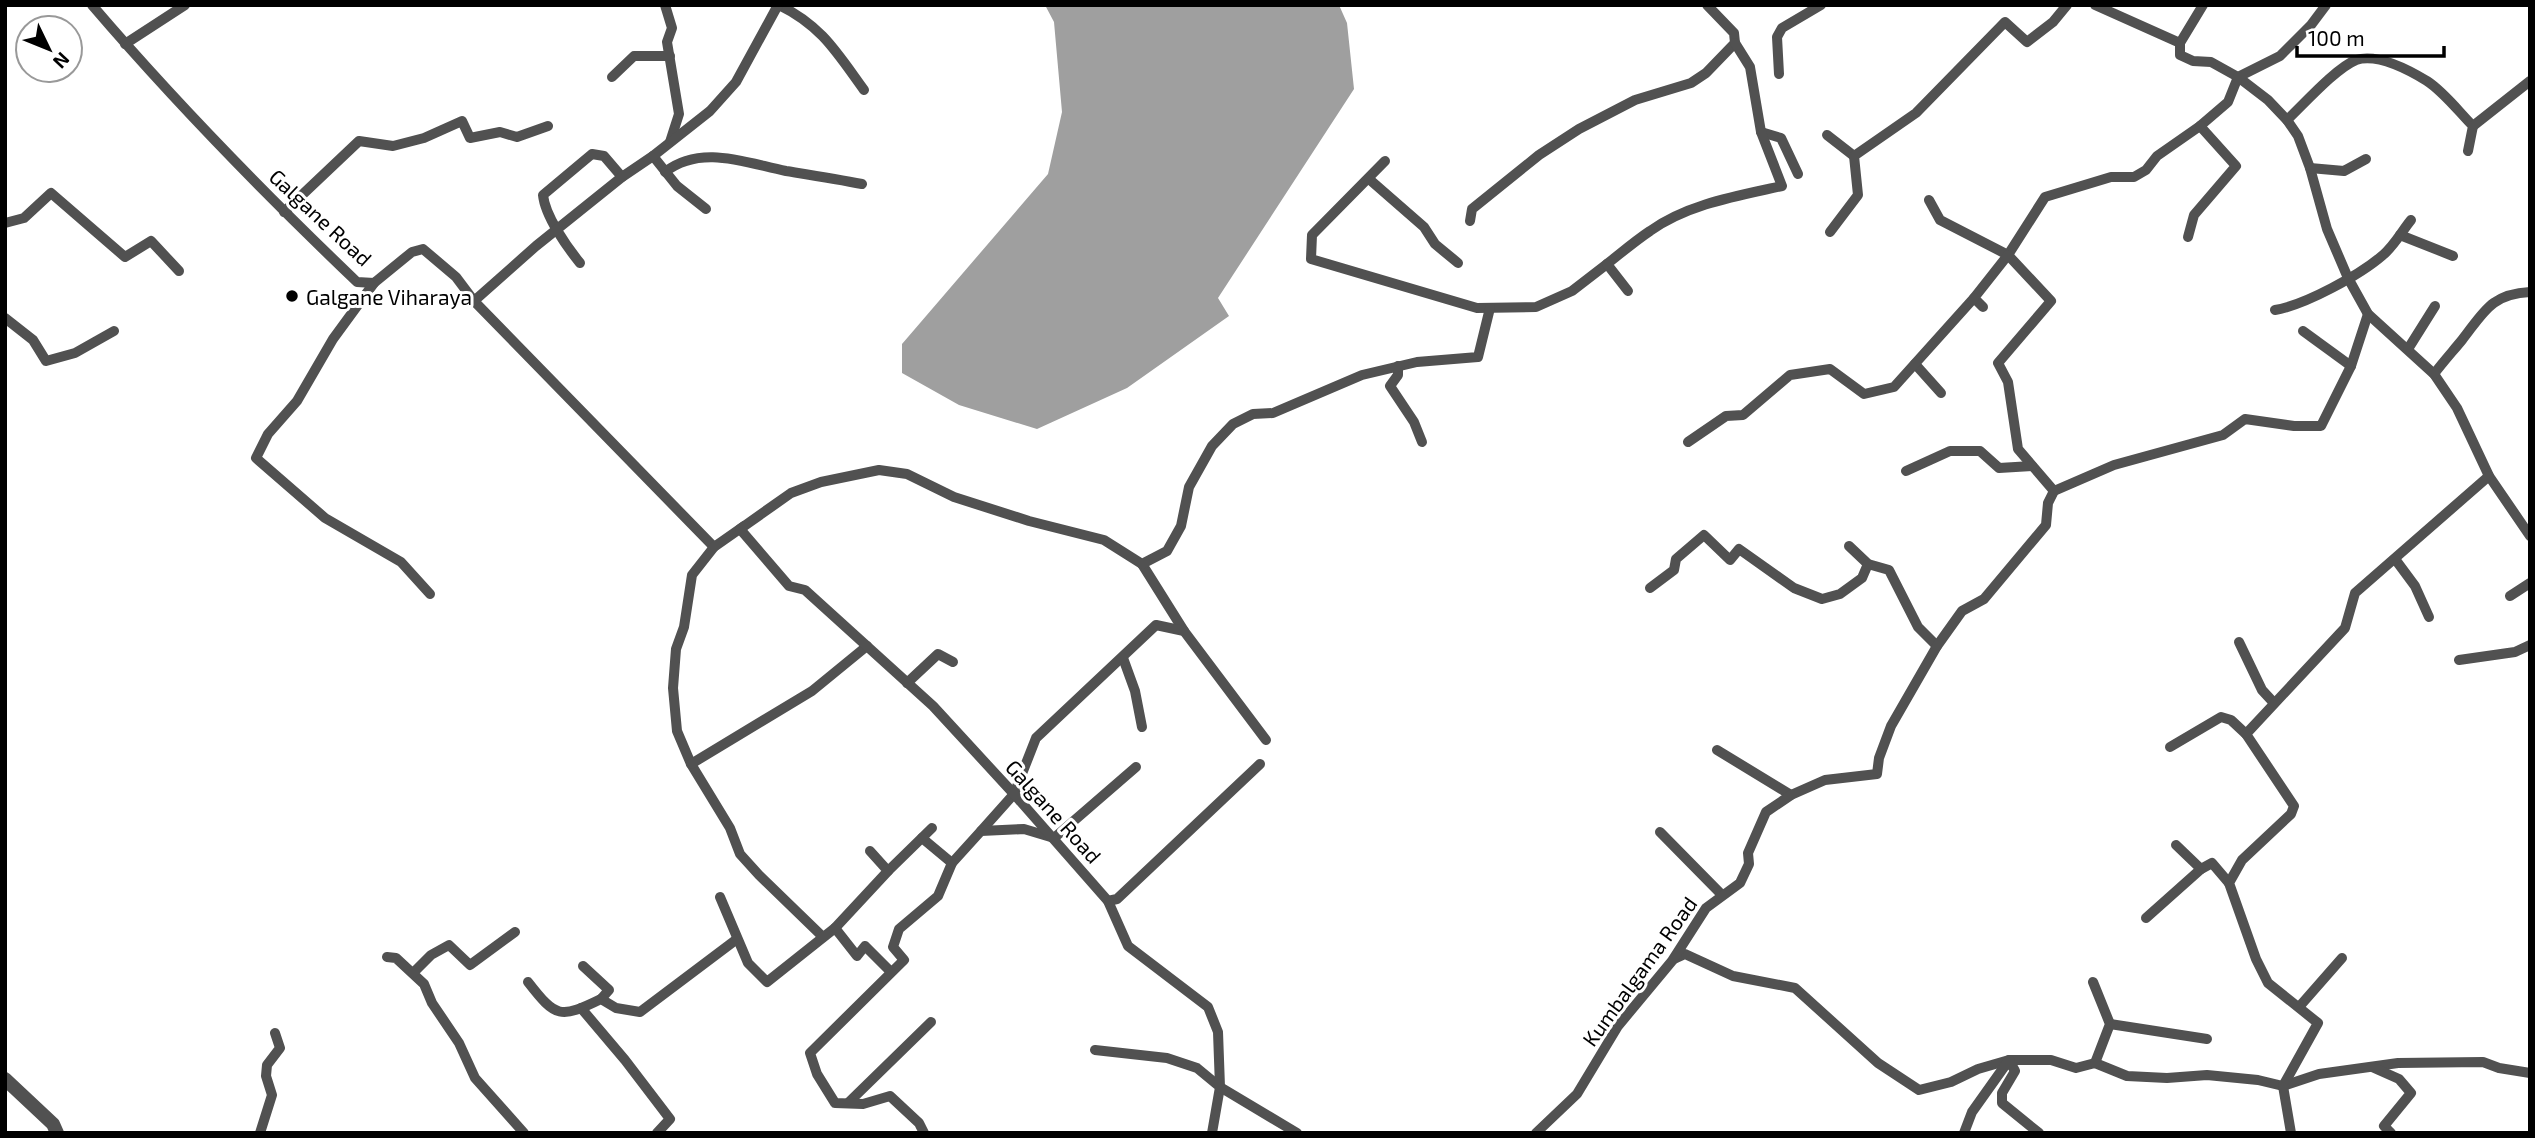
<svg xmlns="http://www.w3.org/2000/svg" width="2535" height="1138" font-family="'Exo 2',sans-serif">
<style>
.water{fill:#9f9f9f}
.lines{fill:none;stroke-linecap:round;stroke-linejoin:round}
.minor{stroke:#515151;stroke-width:10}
.tertiary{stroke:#515151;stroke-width:14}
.poi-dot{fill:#000;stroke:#fff;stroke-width:2.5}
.labels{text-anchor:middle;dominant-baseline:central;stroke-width:6;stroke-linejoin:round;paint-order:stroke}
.street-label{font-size:21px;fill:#000;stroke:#fff}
.poi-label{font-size:21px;fill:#000;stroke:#fff;text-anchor:start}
</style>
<rect width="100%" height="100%" fill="#fff"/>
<polygon class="water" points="1045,5 1339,5 1347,23 1354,89 1218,298 1229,316 1127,388 1037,429 959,405 902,373 902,344 1048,174 1062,112 1054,22"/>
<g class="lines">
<g class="minor">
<path d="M92,5C175,102 265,194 357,282L374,283L412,252L423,249L456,277L474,301L714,547"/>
<polyline points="665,5 672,28 667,42 679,114 670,142"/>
<path d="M779,5C822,26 837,53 864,90"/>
<polyline points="2095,5 2180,43 2180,55 2193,61 2211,62 2238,77 2268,100 2287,120 2298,136 2310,168 2327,229 2348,278 2368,314 2434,374 2457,408 2489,476 2530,536"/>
<polyline points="2180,43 2203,5"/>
<polyline points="125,44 185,5"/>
<polyline points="1779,74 1777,37 1782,28 1821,5"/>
<polyline points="612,77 634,56 670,56"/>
<path d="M2287,120C2304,104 2336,68 2356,60C2378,53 2409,70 2427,81C2444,92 2459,112 2473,126L2468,151"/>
<polyline points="2473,126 2530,81"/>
<polyline points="1761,132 1781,138 1798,174"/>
<polyline points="1827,135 1854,156"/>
<polyline points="653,156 677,186 706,209"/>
<polyline points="1385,161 1312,235 1311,259 1477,308 1536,307 1572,291 1607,264"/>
<polyline points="2310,168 2344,171 2366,159"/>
<path d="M665,172C701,144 746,163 786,171C811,175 837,179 862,184"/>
<polyline points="1369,179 1424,227 1435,244 1458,263"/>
<polyline points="1929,200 1940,220 2008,255 2045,197 2111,177 2134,177 2146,170 2157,156 2200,126 2228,102 2238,77 2280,56 2311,25 2326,5"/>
<polyline points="284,212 359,141 393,146 424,138 462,121 470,138 500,132 517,137 548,126"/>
<polyline points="1470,221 1472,209 1539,155 1579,129 1635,100 1691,83 1706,73 1735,43 1734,33 1707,5"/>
<polyline points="5,223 24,218 51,193 125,257 151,241 179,271"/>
<polyline points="1830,232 1858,195 1854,156 1916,113 2005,22 2027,42 2053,22 2067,5"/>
<polyline points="2400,235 2453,256"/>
<polyline points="2188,237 2194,215 2236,166 2200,126"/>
<path d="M580,263C567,247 545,216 543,195L592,154L604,156L622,177"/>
<polyline points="374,283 333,339 297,401 268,434 256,458 325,518 401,562 430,594"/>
<path d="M1628,291L1607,264C1621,253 1635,241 1650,231C1688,204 1737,196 1782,186L1761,132L1750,67L1735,43"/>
<polyline points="474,301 536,246 622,177 653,156 710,111 736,82 778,5"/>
<polyline points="1983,307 1974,298 2008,255 2051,301 1998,363 2008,382 2018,449 2054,491"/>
<path d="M2275,310C2305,305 2360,275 2383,255C2394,246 2402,231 2411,220"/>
<polyline points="5,318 33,340 46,361 75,353 114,331"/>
<polyline points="2303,331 2351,366"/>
<polyline points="2408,349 2435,306"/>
<polyline points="1915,364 1941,393"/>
<polyline points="1398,366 1398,375 1390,386 1414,422 1422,442"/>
<path d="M2434,374C2443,362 2453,351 2462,340C2484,312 2491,294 2530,292"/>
<polyline points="1688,442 1726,416 1743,415 1790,375 1830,369 1864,394 1894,387 1974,298"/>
<polyline points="1906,471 1950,451 1980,451 1999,468 2032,466"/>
<polyline points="744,526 714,547 692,575 684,627 676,649 673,688 677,731 691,764 730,828 740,854 759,875 823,937"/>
<polyline points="1849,546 1868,564 1889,570 1918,627 1937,646"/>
<polyline points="2395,559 2415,586 2429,617"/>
<polyline points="1142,564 1184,631"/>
<polyline points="1650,588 1674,570 1676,559 1704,535 1730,560 1739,549 1794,588 1822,599 1840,594 1862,578 1868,564"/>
<polyline points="2510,596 2530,583"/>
<polyline points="2239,642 2262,690 2274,703"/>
<polyline points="1123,658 1135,691 1142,727"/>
<polyline points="2459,660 2515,652 2530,645"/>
<polyline points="907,683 938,654 953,662"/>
<polyline points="2170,747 2221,717 2231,720 2246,734"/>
<polyline points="1717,750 1791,795"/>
<polyline points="691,764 812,691 867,646"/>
<polyline points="981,831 1014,794 1036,738 1156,625 1184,631 1266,740"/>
<polyline points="1660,832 1722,895"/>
<polyline points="922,838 952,863"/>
<polyline points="2176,845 2201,869 2212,863 2229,883"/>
<polyline points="888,871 932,828"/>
<polyline points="720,897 748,963 767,982 835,928 857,956 865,946 891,972"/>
<polyline points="1108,901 1117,899 1260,764"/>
<polyline points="2146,918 2201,869"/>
<polyline points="835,928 888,871 870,851"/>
<polyline points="387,957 396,958 424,984 432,1003 459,1043 475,1078 524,1133"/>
<polyline points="1674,959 1685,954 1733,976 1795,988 1878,1063 1919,1090 1951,1082 1978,1069 2009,1060 2051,1060 2076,1068 2095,1063 2127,1076 2167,1078 2207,1075 2258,1080 2283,1086 2319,1074 2398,1063 2483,1062 2499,1068 2530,1073"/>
<polyline points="583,966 609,990 601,999"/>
<polyline points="413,973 431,955 449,945 470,965 515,932"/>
<path d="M528,982C556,1018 560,1019 601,999L616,1008L640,1012L737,939"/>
<polyline points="2093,982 2110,1024 2095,1063"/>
<polyline points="2299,1007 2342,958"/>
<polyline points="581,1008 625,1060 670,1119 657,1133"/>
<polyline points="2110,1024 2207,1039"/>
<polyline points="1095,1050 1167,1058 1197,1068 1220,1087 1212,1133"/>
<polyline points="2372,1067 2399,1079 2411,1093 2384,1126 2391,1133"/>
<polyline points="848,1103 931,1022"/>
<polyline points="260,1133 272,1095 266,1076 267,1065 280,1048 275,1033"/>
<polyline points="924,1133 919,1123 890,1096 863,1104 835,1103 817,1074 810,1053 904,960 893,947 899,929 938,896 952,863 981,831 1024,829 1054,838 1136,767"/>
<polyline points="1297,1133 1220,1087 1218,1032 1208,1007 1128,946 1108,901 1014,794 933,706 805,590 789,586 740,529 791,493 821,482 879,470 907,474 954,497 1029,521 1104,540 1142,564 1167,551 1181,526 1189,487 1212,446 1233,424 1253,414 1273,413 1362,375 1417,362 1478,357 1490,308"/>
<polyline points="1536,1133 1577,1094 1618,1026 1672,961 1706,908 1740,883 1749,864 1748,853 1766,812 1791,795 1825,780 1877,774 1879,758 1891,726 1937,646 1962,611 1984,599 2046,525 2048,503 2054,491 2114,465 2223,435 2245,419 2294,426 2321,426 2351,366 2368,314"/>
<polyline points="1964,1133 1972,1112 2009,1060 2015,1071 2002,1093 2002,1103 2039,1133"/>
<polyline points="2291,1133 2283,1086 2318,1023 2268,983 2256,959 2229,883 2242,860 2291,814 2294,806 2246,734 2345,628 2355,593 2489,476"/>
</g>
<polyline class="tertiary" points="5,1079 53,1124 57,1133"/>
</g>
<circle class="poi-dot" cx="292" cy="296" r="7"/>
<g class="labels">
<g class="street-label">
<text transform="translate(321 217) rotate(43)">Galgane Road</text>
<text transform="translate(1054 811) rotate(48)">Galgane Road</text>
<text transform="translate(1639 971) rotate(-54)">Kumbalgama Road</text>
</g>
<g class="poi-label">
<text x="306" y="296">Galgane Viharaya</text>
</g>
</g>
<rect width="2535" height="1138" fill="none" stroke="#000000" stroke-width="14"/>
<g transform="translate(49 49) rotate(133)"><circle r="33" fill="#ffffff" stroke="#999999" stroke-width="2"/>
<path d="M0-5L12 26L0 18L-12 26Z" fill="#000000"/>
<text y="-10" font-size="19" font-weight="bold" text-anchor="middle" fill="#000000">N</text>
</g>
<path d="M2297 46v10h147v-10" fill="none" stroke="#000000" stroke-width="3.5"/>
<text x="2308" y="46" font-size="21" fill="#000000" stroke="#ffffff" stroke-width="5" paint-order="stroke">100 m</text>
</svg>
